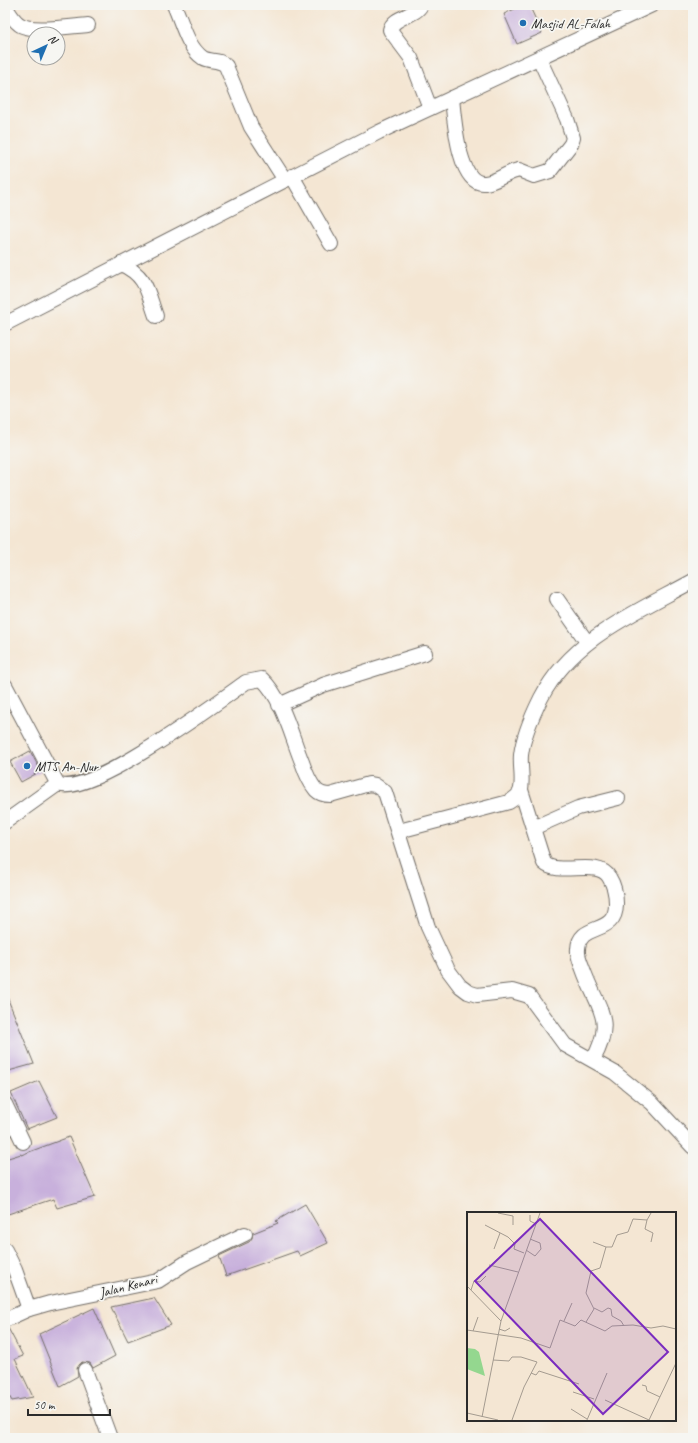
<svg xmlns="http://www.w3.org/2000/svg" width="698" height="1443" font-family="Caveat,sans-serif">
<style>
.building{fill:#c8b0dc}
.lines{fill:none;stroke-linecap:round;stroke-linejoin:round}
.minor-casing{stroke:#716c66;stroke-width:16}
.minor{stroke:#fff;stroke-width:14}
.poi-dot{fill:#1f6fb2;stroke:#f6f6f2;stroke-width:1.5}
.labels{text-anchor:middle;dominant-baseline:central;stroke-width:3.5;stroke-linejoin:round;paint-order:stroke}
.poi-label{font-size:14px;fill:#2b2b2b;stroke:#f6f6f2;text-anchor:start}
.street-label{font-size:14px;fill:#2b2b2b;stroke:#f6f6f2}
.inset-road{fill:none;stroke:#a49b90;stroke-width:1}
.view{fill:#7b2cbf;fill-opacity:0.15;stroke:#7b2cbf;stroke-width:2}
.inset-edge{fill:none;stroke:#2b2b2b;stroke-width:2}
</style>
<rect width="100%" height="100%" fill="#f6f6f2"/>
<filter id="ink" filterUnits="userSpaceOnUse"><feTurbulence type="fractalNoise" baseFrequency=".025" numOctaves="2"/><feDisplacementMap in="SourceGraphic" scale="8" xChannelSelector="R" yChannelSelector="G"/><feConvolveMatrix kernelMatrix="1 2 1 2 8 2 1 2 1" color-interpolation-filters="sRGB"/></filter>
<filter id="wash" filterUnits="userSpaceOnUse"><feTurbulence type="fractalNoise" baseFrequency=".012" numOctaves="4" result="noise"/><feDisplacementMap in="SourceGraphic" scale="16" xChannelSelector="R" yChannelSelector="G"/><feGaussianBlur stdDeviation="0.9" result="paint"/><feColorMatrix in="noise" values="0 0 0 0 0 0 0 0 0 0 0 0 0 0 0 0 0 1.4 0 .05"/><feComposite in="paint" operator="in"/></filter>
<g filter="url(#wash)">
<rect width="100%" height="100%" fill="#f4e6d3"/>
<g id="blocks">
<g class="building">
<polygon points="523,5 529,5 542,33 517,44 504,14"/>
<polygon points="30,751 41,771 21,782 10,762"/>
<polygon points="5,992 34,1064 5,1072"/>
<polygon points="39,1081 57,1117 27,1129 11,1093"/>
<polygon points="69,1137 95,1197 57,1208 53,1199 5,1215 5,1159 21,1154 21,1155"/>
<polygon points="305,1204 328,1243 300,1256 297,1251 226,1276 219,1256 249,1242 252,1238 253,1233 278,1223 276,1221"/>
<polygon points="154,1298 171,1325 128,1341 111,1307"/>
<polygon points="94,1308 115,1356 93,1368 90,1363 82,1362 77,1368 78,1376 60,1386 39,1334"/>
<polygon points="5,1328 8,1328 23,1356 15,1359 33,1397 12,1401 5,1389"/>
</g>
</g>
</g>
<g filter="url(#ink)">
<use href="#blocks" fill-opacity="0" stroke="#716c66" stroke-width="1"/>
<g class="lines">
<g class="minor-casing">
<g id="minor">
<path d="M174,5C182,22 187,47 203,58C210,62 220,59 226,66L251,127L285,180"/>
<path d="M421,5C415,17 393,16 390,30L411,58L430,108"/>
<path d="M5,6C9,12 13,20 19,24C30,33 73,26 88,25"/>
<path d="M452,98C454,116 458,186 485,183C497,182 507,172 519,170L534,176L550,171L571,144L573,138L567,119L539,58"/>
<polyline points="292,176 331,244"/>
<path d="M121,264C147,276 147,291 156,316"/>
<polyline points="5,324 379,132 652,5"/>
<polyline points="557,599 587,642"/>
<path d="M5,685L55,779L58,784C87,799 218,702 246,682L262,679C283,699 291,735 302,762C305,771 310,783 316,790C320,794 325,795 330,795L369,784L375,785L385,792L428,927L448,970L460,986L468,992L477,995L512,991L529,996L565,1045L615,1073L652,1103L693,1147"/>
<polyline points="279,705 323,685 425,653"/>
<path d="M521,790L544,863C559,877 598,858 609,877C614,885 616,894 616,903C617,937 579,921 578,949C577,956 581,963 583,969C597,1009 616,1018 593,1060"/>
<polyline points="5,822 58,784"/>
<polyline points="533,828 578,808 618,798"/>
<path d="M399,831L509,802C514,799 520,795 521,789C523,778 520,766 521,755C523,737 533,714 541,698C572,638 637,612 693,581"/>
<polyline points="5,1104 23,1142"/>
<polyline points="5,1250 15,1270 29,1309"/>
<polyline points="5,1320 29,1309 50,1303 158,1281 187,1262 245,1234"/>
<polyline points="85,1370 110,1438"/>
</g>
</g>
<use href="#minor" class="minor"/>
</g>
</g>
<g class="poi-dot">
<circle cx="523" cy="23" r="4"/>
<circle cx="27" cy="766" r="4"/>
</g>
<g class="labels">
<g class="poi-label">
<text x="531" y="23">Masjid AL-Falah</text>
<text x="35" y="766">MTS An-Nur</text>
</g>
<g class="street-label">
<text transform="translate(128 1286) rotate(-14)">Jalan Kenari</text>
</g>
</g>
<g transform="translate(467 1212)">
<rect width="209" height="209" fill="#f4e6d3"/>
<path d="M0,136L8,137L12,140L18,164L0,157Z" fill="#94d78f"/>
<path class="inset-road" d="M31,1L46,4V13M63,3V9L69,12M180,8L178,17L186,21L184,30M18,13L41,25L48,32L47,37L57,41M126,30L139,35M27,37L33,21M59,38L68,44L74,37L73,31L63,27M22,53L51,60M0,74L34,109M4,78L7,69L13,70L19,64M127,96L135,100L141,96L144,97L145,104L154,109L157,114M97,109L105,91M119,110L127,97L119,81L124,59L133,56L139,35H145L150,23L161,20L166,7L180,8L184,1M32,117L38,119L43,116M0,118L54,126L83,136L93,108L108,114L114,108L138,119L145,114L166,113L184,116L196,114L209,117M6,119L11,105M26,148L42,149L45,145H54L70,150L57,175L45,208M64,161L69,163L72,159L112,172M175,173L179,174L180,179L193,185M106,180L127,187M138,188L182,208M104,197L120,207M0,201L31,208M15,205L34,109L73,1M120,208L140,161M182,208L209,151"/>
<path class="view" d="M73,7L201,140L136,202L8,69Z"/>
<rect width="209" height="209" class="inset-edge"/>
</g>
<rect width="698" height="1443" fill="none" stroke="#f6f6f2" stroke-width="20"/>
<g transform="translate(46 46) rotate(44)"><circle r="19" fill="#f6f6f2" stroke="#a5a5a2"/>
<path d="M0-3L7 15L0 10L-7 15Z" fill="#1f6fb2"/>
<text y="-6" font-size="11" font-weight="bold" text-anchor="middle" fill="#2b2b2b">N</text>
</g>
<path d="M28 1409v6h82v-6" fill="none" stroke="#2b2b2b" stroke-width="2"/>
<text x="34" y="1409" font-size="12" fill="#2b2b2b" stroke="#f6f6f2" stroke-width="3" paint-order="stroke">50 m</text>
</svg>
